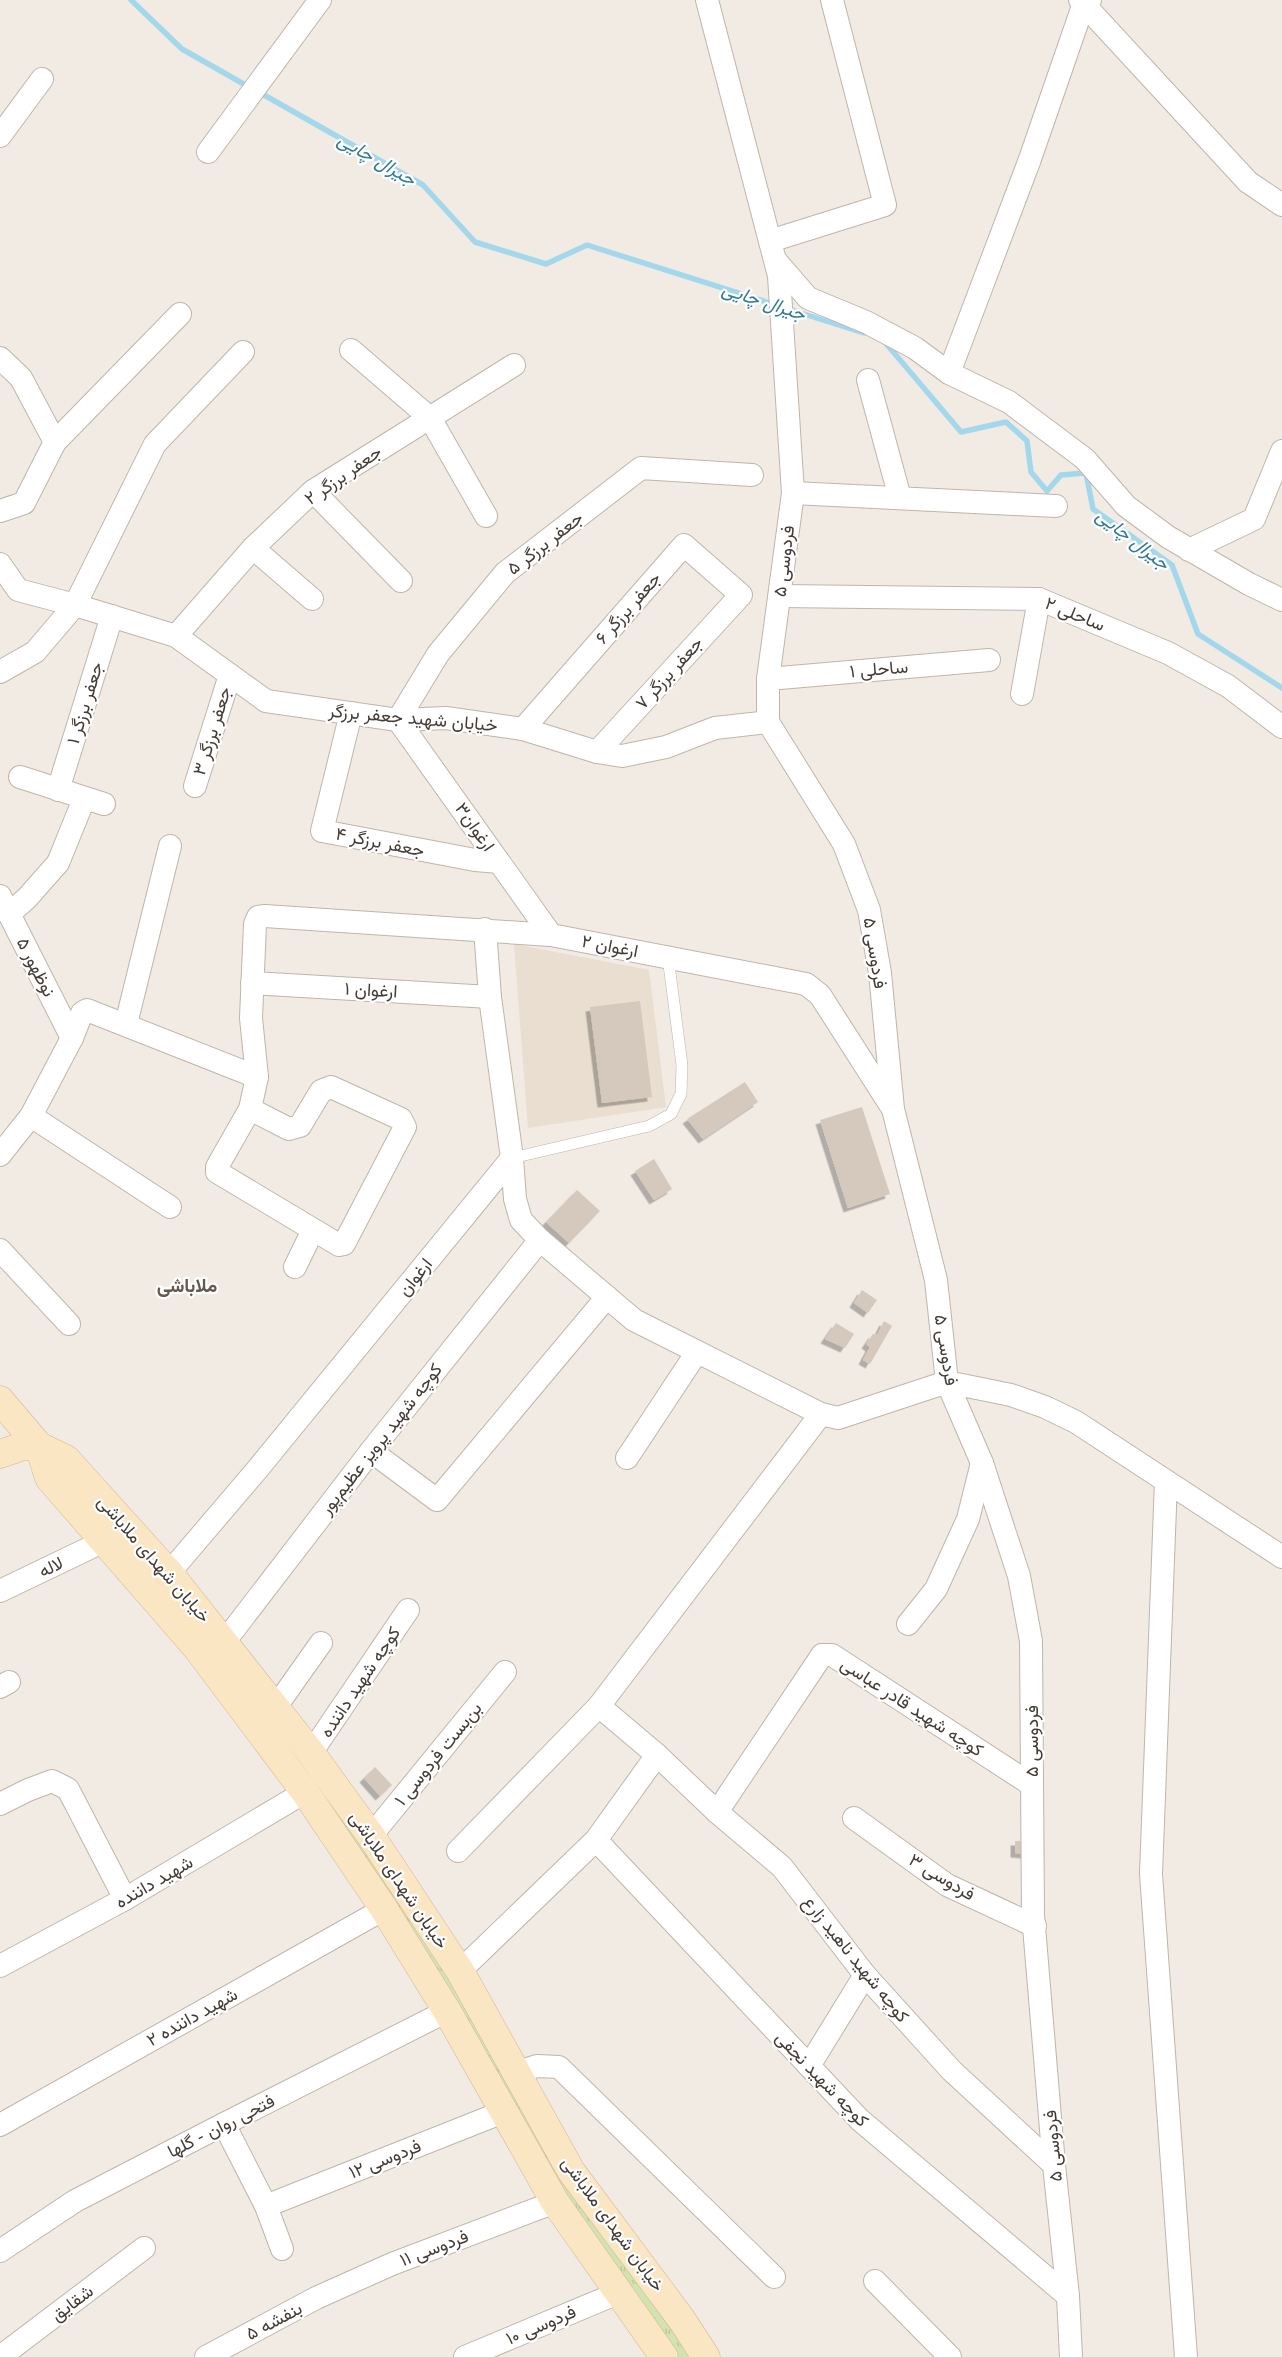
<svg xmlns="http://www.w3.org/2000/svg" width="1282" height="2357" font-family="Arial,Vazirmatn,sans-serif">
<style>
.education{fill:#e9decf}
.grass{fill:url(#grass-tufts)}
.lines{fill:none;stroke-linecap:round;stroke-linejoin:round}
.stream{stroke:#a3d7eb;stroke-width:5.5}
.building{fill:#d5c8bd;filter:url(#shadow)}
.lane-casing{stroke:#bfb5ab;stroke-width:12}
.street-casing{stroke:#bfb5ab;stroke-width:24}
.secondary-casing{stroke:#cfb897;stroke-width:29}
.lane{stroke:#fff;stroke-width:11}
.street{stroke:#fff;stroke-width:22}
.secondary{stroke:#fbe6c4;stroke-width:28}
.labels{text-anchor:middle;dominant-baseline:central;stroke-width:4.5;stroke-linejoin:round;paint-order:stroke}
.street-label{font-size:18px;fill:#433b35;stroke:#fff}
.water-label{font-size:19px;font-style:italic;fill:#317b98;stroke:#fff}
.neighbourhood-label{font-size:19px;font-weight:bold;fill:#65584c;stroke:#fff}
</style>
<defs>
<pattern id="grass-tufts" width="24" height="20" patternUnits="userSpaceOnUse" patternTransform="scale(1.25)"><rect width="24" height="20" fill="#d3e3af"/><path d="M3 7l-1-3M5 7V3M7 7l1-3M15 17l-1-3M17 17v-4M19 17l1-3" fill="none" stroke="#b6c497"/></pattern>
<filter id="shadow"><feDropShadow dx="-4.5" dy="4.5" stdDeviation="0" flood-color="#0004"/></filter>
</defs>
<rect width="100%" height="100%" fill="#f1ebe4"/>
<polygon class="education" points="514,944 649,970 666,1107 528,1128"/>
<polygon class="grass" points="72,1474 321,1776 698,2357 678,2357 628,2290 566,2198 454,2006 107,1538"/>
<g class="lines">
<g class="stream">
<polyline points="131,0 182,49 249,87"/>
<polyline points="257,91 423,185 475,242 546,264 587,245 776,305"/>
<polyline points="785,308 864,333"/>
<polyline points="884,341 961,432 1006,422 1027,441 1031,472 1047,491 1061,475 1086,473 1093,509 1172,565 1198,634 1282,688"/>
</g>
</g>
<g class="building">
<polygon points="640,1001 652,1097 602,1103 590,1007"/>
<polygon points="745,1082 758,1102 703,1139 687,1119"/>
<polygon points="862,1107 890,1194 848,1208 820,1120"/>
<polygon points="654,1159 672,1189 654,1200 635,1171"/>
<polygon points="577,1190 600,1211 569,1243 546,1222"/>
<polygon points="862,1290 877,1300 868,1313 854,1303"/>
<polygon points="884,1321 892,1326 870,1364 863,1360 870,1347 866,1344 873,1334 877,1335"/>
<polygon points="836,1323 854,1334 845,1348 825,1339"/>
<polygon points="375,1767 392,1785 380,1796 364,1778"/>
<polygon points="1015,1841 1026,1841 1026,1854 1015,1853"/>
</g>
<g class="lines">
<g class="lane-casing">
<polyline id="lane" points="512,1158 649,1126 671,1114 681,1094 682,1065 668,957"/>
</g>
<g class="street-casing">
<g id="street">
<polyline points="707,0 779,276 793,493 768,679 768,722 844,844 869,910 880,973 893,1109 936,1280 947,1382 982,1463 1019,1576 1031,1641 1033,1915 1054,2165 1068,2296 1071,2357"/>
<polyline points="1080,0 1248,182 1282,205"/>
<polyline points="0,136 42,79"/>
<polyline points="208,152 320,0"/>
<polyline points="770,241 885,205 832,0"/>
<polyline points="776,261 808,298 866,322 915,348 949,373 1009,402 1085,459 1126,506 1168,537 1249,584 1282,600"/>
<polyline points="351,350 430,418 486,516"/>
<polyline points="0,358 21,378 55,442 24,503 0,511"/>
<polyline points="949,373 1030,159 1084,3 1090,0"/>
<polyline points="868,380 900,498"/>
<polyline points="55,442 180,314"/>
<polyline points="313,491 401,581"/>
<polyline points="793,493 1056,506"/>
<polyline points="253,548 312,599"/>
<polyline points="1189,550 1254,519 1282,451"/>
<polyline points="0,564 18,590 75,605 176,636 266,701 398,720 446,718 523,729 597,752 622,756 666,747 715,728 768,722"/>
<polyline points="780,596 1039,599 1168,653 1228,686 1282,727"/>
<polyline points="176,636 253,548 313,491 514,365"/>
<polyline points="0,672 35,652 75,605 155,444 243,352"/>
<polyline points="768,679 989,660"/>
<polyline points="1022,694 1039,599"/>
<polyline points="351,713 322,831 475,860 499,862"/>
<polyline points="398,720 438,654 505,573 641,468 752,475"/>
<polyline points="398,720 551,935"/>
<polyline points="523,729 684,545 741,595 597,752"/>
<polyline points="20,777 104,804"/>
<polyline points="195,786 230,675"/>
<polyline points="58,790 112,616"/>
<polyline points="0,896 72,1038"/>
<polyline points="9,914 27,898 58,863 84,799"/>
<polyline points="485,929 490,997 512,1158 515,1199 521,1220 540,1240 634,1320 821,1414"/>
<polyline points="252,983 490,997"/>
<polyline points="126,1024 170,846"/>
<polyline points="250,1109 289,1129 300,1126 321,1091 331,1087 401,1119 405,1127 344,1244 339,1245 217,1172 217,1167 250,1109 257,1077"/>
<polyline points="31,1116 170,1207"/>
<polyline points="0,1155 31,1116 72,1038 82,1013 87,1010 257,1077 251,1018 255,924 258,917 265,916 551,935 806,984 820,995 891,1106"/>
<polyline points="0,1250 69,1324"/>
<polyline points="295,1267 313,1230"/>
<polyline points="371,1451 437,1500 607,1297"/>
<polyline points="627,1458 697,1352"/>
<polyline points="1166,1481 1151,1874 1186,2357"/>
<polyline points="169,1573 256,1471 512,1158"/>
<polyline points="0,1591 102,1542"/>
<polyline points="908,1624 936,1589 968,1519 982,1463"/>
<polyline points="225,1641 371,1451 540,1240"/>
<polyline points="0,1687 9,1682"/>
<polyline points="275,1708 321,1643"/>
<polyline points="311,1753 408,1610"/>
<polyline points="657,1755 717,1812 782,1867 865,1975 952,2071 1054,2165"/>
<polyline points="0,1804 28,1790 52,1781 68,1789 125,1899"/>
<polyline points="717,1812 822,1655 832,1655 1032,1785"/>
<polyline points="854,1818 947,1885 1035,1926"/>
<polyline points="371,1836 505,1672"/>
<polyline points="596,1840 860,2120 1068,2296"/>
<polyline points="458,1851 599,1706 821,1414 838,1418 947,1382 1011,1395 1045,1407 1076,1422 1282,1557"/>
<polyline points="0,1966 125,1899 305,1792"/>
<polyline points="460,1971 596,1840 657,1755 599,1706"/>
<polyline points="809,2066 865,1975"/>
<polyline points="515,2073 537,2066 559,2067 774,2277"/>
<polyline points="224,2124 266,2206 282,2249"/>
<polyline points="0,2125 384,1909"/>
<polyline points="266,2206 503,2112"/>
<polyline points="0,2251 75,2201 224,2124 447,2011"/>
<polyline points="875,2281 950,2357"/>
<polyline points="0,2357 144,2248"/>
<polyline points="206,2357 316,2298 392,2264 555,2202"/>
<polyline points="465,2357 618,2293"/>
</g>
</g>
<g class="secondary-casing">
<g id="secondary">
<polyline points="0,1400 39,1446 66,1459 169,1573 311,1753 371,1836 460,1971 571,2171 682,2320 706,2357"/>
<polyline points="39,1446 49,1478 197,1648 305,1792 384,1909 447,2011 555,2202 664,2357"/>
<polyline points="0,1454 23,1446 39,1446"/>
</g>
</g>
<use href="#lane" class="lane"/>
<use href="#street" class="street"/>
<use href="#secondary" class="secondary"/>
</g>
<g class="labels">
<g class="street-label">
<text transform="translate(343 475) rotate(-35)">جعفر برزگر ۲</text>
<text transform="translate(545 543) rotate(-38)">جعفر برزگر ۵</text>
<text transform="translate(784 561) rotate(-83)">فردوسی ۵</text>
<text transform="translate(628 608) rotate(-49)">جعفر برزگر ۶</text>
<text transform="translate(1075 614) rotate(22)">ساحلی ۲</text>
<text transform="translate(879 669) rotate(-5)">ساحلی ۱</text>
<text transform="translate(669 673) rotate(-48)">جعفر برزگر ۷</text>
<text transform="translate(85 703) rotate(-73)">جعفر برزگر ۱</text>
<text transform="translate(413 718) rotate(5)">خیابان شهید جعفر برزگر</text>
<text transform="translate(212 731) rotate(-73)">جعفر برزگر ۳</text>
<text transform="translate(475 827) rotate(55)">ارغوان۳</text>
<text transform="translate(380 842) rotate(11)">جعفر برزگر ۴</text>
<text transform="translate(610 946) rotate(11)">ارغوان ۲</text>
<text transform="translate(875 953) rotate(81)">فردوسی ۵</text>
<text transform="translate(36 967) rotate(63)">نوظهور ۵</text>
<text transform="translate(371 990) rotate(3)">ارغوان ۱</text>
<text transform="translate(415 1277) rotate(-51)">ارغوان</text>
<text transform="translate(946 1350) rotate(81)">فردوسی ۵</text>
<text transform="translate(381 1439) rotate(-52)">کوچه شهید پرویز عظیم‌پور</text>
<text transform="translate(154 1559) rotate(49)">خیابان شهدای ملاباشی</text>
<text transform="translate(51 1567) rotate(-26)">لاله</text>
<text transform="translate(360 1682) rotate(-56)">کوچه شهید داننده</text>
<text transform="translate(912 1707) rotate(33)">کوچه شهید قادر عباسی</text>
<text transform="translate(1032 1741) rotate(-90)">فردوسی ۵</text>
<text transform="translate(438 1754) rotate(-51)">بن‌بست فردوسی ۱</text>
<text transform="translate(942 1877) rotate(31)">فردوسی ۳</text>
<text transform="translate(399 1880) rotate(56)">خیابان شهدای ملاباشی</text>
<text transform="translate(154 1882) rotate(-30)">شهید داننده</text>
<text transform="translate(856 1959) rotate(51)">کوچه شهید ناهید زارع</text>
<text transform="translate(192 2017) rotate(-29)">شهید داننده ۲</text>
<text transform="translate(822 2079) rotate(46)">کوچه شهید نجفی</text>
<text transform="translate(221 2126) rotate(-27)">فتحی روان - گلها</text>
<text transform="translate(1053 2146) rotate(-95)">فردوسی ۵</text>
<text transform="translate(385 2159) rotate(-22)">فردوسی ۱۲</text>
<text transform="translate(613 2224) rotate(54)">خیابان شهدای ملاباشی</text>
<text transform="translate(434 2248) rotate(-21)">فردوسی ۱۱</text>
<text transform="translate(72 2303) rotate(-37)">شقایق</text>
<text transform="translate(274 2321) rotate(-28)">بنفشه ۵</text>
<text transform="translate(541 2325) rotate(-23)">فردوسی ۱۰</text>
</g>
<g class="water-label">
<text transform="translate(377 159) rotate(30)">جیرال چایی</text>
<text transform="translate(764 301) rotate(18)">جیرال چایی</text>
<text transform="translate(1133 539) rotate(38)">جیرال چایی</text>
</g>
<g class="neighbourhood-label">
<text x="187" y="1285">ملاباشی</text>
</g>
</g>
</svg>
